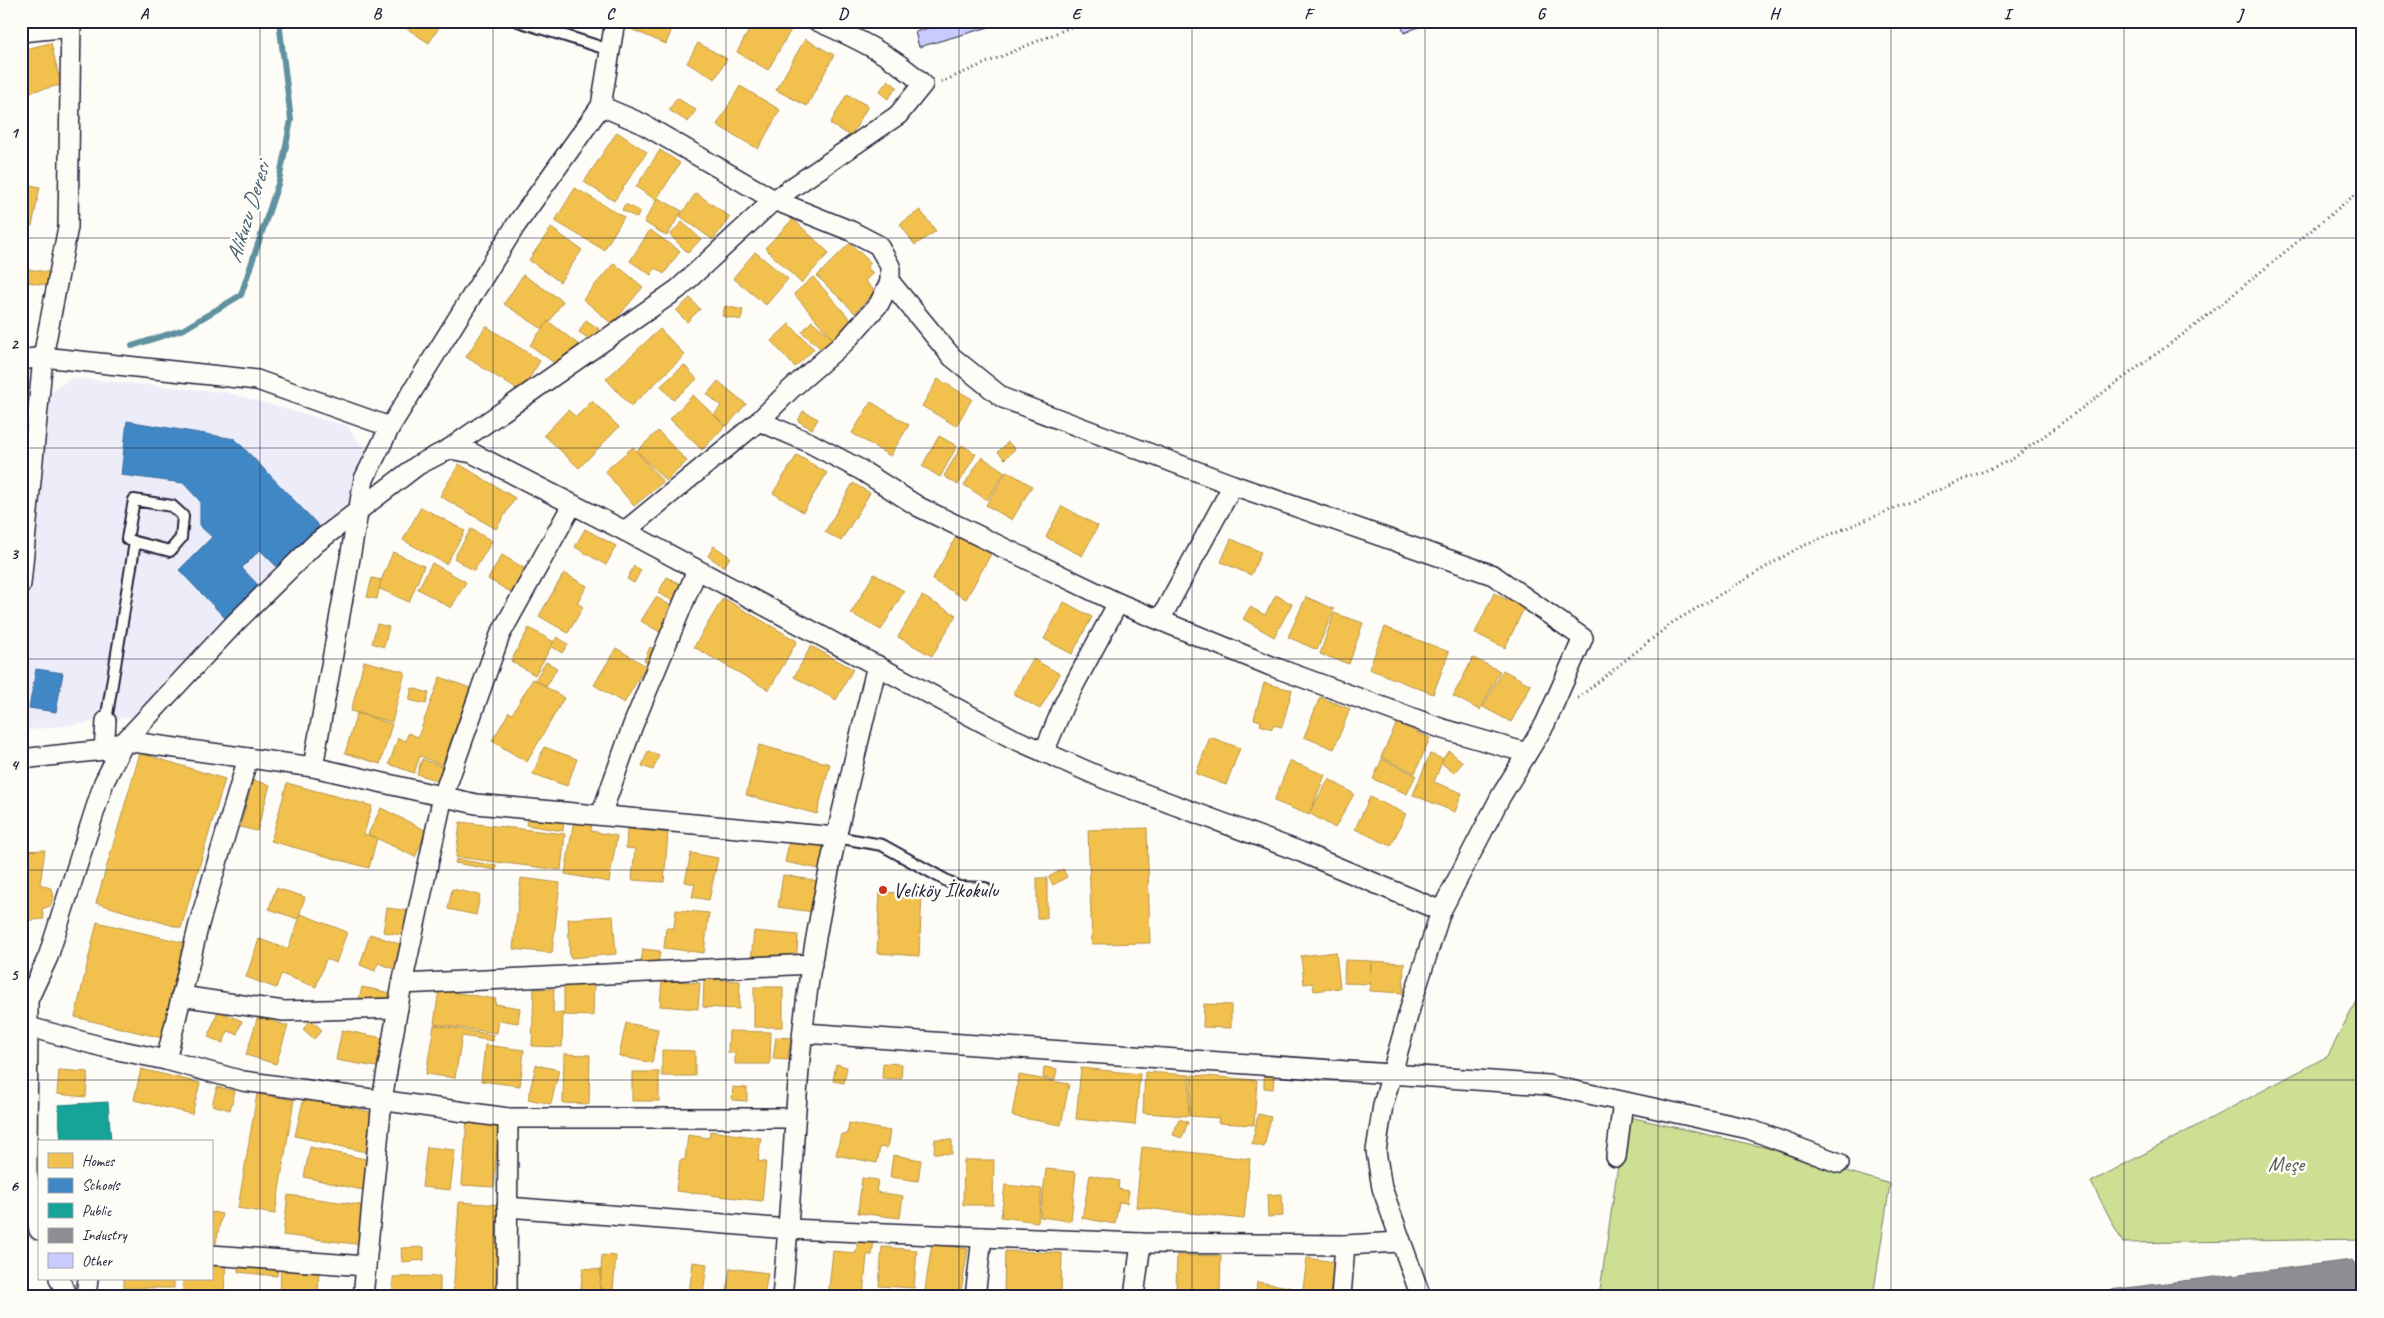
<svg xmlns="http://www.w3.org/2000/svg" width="2384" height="1318" font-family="Caveat,sans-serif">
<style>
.built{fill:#ededf9}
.green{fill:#cddf93;stroke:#788067}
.homes{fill:#f2c14e;stroke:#b49148}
.schools{fill:#3f88c5;stroke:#36699c}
.public{fill:#17a398;stroke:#1a7c7c}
.industry{fill:#8d8d92;stroke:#6d6d78}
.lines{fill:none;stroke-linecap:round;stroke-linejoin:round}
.stream{stroke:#60919e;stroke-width:6}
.building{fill:#c9cafd;stroke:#22223b}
.lane-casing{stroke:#22223b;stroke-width:14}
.street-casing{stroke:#22223b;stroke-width:22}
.path{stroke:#22223b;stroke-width:3;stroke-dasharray:1 4;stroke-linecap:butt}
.lane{stroke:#fdfcf7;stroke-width:10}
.street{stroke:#fdfcf7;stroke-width:19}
.grid{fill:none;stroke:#22223b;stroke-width:1;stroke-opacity:0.55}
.poi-dot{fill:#c8321e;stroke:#fdfcf7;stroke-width:2}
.labels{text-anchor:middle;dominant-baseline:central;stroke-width:5;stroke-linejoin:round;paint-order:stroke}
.poi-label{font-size:21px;fill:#22223b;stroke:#fdfcf7;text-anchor:start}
.park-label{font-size:21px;fill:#555b55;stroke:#fdfcf7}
.water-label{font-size:22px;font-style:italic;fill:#415a6d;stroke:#fdfcf7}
.neatline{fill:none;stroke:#22223b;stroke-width:2}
.grid-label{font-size:16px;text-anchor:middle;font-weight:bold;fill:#22223b}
</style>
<rect width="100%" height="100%" fill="#fdfcf7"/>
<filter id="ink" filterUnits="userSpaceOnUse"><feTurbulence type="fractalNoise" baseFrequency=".02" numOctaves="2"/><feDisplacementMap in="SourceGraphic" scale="10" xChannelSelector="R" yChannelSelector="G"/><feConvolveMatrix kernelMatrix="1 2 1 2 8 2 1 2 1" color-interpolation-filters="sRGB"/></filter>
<g filter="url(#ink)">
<polygon class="built" points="72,378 225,392 347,426 367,454 346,512 266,585 133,717 21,731 21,657 49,393"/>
<g class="green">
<polygon points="2363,987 2363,1239 2123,1243 2091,1182 2328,1056"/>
<polygon points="1625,1116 1776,1150 1890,1184 1873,1297 1599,1297"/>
</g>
<g class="homes">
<polygon points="410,21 443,21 429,43 406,28"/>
<polygon points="628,21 675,21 666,44 626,27"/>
<polygon points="754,21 789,21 794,24 768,70 737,52"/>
<polygon points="805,39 834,55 807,106 776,90"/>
<polygon points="51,43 61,85 21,94 21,50"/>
<polygon points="698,43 727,59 715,79 687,63"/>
<polygon points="888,80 897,87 888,99 879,92"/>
<polygon points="740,86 780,110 758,149 717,125"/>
<polygon points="847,94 868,106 851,136 830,124"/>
<polygon points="677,98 696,110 688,122 669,110"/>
<polygon points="617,132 647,152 614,201 584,182"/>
<polygon points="660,150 680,163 656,200 636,187"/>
<polygon points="21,183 40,187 32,226 21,224"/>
<polygon points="575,188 624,217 604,250 555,221"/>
<polygon points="696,193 730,217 713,240 680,216"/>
<polygon points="658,198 682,211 667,236 644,222"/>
<polygon points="625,204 640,211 637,218 622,210"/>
<polygon points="920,210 936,231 915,245 900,224"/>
<polygon points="793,219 829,253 801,283 765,248"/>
<polygon points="682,222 701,239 688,253 670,235"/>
<polygon points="551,228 582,250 560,282 529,260"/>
<polygon points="650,230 680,251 664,274 655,268 651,275 630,261"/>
<polygon points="850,243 871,263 867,267 873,273 865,281 875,291 855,313 817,276"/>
<polygon points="755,252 788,279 766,305 733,278"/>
<polygon points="614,263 643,287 612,324 583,299"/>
<polygon points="21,268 54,273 52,286 21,281"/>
<polygon points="523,275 563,301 544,330 504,304"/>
<polygon points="813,277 857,327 837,344 794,294"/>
<polygon points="21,296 26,347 21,348"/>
<polygon points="690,298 700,309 687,322 676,311"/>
<polygon points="725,306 743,310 741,320 722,316"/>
<polygon points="586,320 599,329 591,340 579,332"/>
<polygon points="548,321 579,345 561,368 530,345"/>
<polygon points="812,321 837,342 827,354 802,332"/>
<polygon points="789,324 814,349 795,367 771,341"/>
<polygon points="486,326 540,361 521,392 466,357"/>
<polygon points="660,329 685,355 631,406 606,379"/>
<polygon points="684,365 697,379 673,400 661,386"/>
<polygon points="938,379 972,399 956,426 922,406"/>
<polygon points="718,381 746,404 727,426 714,415 721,406 707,394"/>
<polygon points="693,395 725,426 702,450 670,419"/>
<polygon points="592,401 619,427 579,468 544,435 568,410 576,417"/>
<polygon points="871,402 909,425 890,456 852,433"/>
<polygon points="803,411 818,419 812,429 798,421"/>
<polygon points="658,431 687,461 666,481 637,451"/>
<polygon points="939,436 957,446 940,477 922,466"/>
<polygon points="1008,442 1015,449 1005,459 998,452"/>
<polygon points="962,445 976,454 958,485 944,476"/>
<polygon points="633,447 663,482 634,506 605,471"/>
<polygon points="797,455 827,473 803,512 773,493"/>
<polygon points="982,457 1005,472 987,500 964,485"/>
<polygon points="459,464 515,498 496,529 440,496"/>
<polygon points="1007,471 1032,486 1012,520 986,505"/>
<polygon points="853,483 870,493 841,541 825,532"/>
<polygon points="1062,506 1098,526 1082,556 1046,537"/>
<polygon points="421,507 465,531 446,564 403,540"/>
<polygon points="471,529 492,541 474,571 454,558"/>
<polygon points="585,529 616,546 606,565 575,547"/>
<polygon points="957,535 991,554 966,599 932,580"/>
<polygon points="1231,539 1261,552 1251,575 1221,562"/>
<polygon points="714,546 730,557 724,567 708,556"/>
<polygon points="393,552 424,566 409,602 378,588"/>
<polygon points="502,555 534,574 521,598 488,579"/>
<polygon points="432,563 466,582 451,608 418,589"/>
<polygon points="634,566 641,570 634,583 627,579"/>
<polygon points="564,573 587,586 577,603 583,607 568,633 539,616"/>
<polygon points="874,574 904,591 881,630 851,613"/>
<polygon points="667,577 691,590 683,606 658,593"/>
<polygon points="372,578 381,580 377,599 367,597"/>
<polygon points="1494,593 1524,608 1505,648 1475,633"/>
<polygon points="1276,595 1292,604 1274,637 1243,619 1250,607 1265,615"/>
<polygon points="922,596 956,615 932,656 898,637"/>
<polygon points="656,597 685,614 670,638 641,621"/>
<polygon points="1306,597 1334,609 1317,650 1288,637"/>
<polygon points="723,598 797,641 769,690 694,647"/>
<polygon points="1064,602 1092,617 1072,654 1044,639"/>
<polygon points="1334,613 1363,623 1349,664 1320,654"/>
<polygon points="377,624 389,627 384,647 372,643"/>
<polygon points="1385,627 1449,652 1433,694 1369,669"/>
<polygon points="529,628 554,642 535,675 511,661"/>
<polygon points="557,637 568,644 562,653 551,646"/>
<polygon points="811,646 853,669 836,700 794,677"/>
<polygon points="650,647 666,655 659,669 644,661"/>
<polygon points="616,648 646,666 624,703 594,685"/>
<polygon points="1473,658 1500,671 1480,710 1453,696"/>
<polygon points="1033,659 1060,674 1040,709 1013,694"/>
<polygon points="364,661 405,672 392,722 351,711"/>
<polygon points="546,662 557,668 547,686 535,680"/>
<polygon points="1503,670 1531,685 1511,722 1483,707"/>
<polygon points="440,677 470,688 442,765 420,756 414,773 389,764 398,738 406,741 408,733 418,737"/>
<polygon points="533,679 564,698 527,762 492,741 509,712 512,714"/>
<polygon points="1264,683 1292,690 1282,727 1273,725 1272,729 1260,725 1261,721 1254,719"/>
<polygon points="412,688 429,693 426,704 409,700"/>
<polygon points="1320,697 1350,709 1334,749 1304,737"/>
<polygon points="357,713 392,724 380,764 345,753"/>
<polygon points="1397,723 1430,738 1415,773 1381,757"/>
<polygon points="1210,737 1240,748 1226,785 1196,774"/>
<polygon points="759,745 830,764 817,814 746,795"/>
<polygon points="544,747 577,759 567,786 533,774"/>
<polygon points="648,751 659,755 653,770 642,766"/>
<polygon points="1449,751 1463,762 1454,773 1440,762"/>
<polygon points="140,753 225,779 181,928 96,903"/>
<polygon points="1430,754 1443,759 1434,782 1462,793 1455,812 1413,795"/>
<polygon points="422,759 446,768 441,782 417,774"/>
<polygon points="1382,759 1416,775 1407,794 1373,779"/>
<polygon points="1290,761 1325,775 1309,815 1274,801"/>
<polygon points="1329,779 1354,794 1335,828 1309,813"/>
<polygon points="253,780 270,785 257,831 240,827"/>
<polygon points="287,783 372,806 364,834 377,838 369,868 271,841"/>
<polygon points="1370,797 1406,814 1391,846 1355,829"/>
<polygon points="381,808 427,831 415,857 368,834"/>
<polygon points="528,816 564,822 563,831 526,825"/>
<polygon points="574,819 592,822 591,831 617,836 609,882 565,874"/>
<polygon points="460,822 565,834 561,870 456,857"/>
<polygon points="1147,828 1150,943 1092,944 1088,830"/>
<polygon points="627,829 668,833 664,882 632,880 635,849 626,848"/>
<polygon points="790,837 824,844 820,869 785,862"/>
<polygon points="45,850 40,884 52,889 54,897 50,906 42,909 44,919 21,921 21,851"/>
<polygon points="691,853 718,858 709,900 692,897 695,884 685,882"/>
<polygon points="456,859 497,866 496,870 455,863"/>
<polygon points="1063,869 1067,877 1053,885 1049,877"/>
<polygon points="783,875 818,881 813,912 778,907"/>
<polygon points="521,878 560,883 552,953 513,949"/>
<rect x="1037" y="878" width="10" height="40"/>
<polygon points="276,888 305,897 298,919 269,909"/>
<polygon points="452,889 480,895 476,915 448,909"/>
<polygon points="880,892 922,894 919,956 877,953"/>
<polygon points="387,908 418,912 414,937 383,932"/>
<polygon points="676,910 709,913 704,953 664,948 666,928 674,928"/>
<polygon points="301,914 347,932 336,963 326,959 316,987 281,974 276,988 246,977 259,939 288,949"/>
<polygon points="613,916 616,954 570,958 568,919"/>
<polygon points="97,922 185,943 162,1038 75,1017"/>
<polygon points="754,931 798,935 796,964 751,960"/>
<polygon points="370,934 414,949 406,973 378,963 375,971 360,965"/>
<polygon points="643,949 660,951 658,965 641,963"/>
<polygon points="1336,952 1340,988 1314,991 1313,983 1304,984 1301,956"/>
<polygon points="1345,960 1371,961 1371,984 1344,983"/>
<polygon points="1371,961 1404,963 1403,993 1370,991"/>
<polygon points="704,979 740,981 739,1009 703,1007"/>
<polygon points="662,980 700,983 698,1009 660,1006"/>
<polygon points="564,983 594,983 593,1016 564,1015"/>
<polygon points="362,987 405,996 357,1007"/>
<rect x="754" y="987" width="29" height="40"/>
<polygon points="534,989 554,989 553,1013 563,1013 562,1047 532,1046"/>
<polygon points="439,990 496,999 495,1004 520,1008 518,1023 499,1020 497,1033 434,1024"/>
<polygon points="1204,1004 1231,1005 1231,1028 1203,1027"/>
<polygon points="218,1011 242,1021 237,1034 228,1031 223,1043 208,1037"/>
<polygon points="258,1016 288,1026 276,1064 246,1055"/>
<polygon points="311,1020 322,1030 314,1039 303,1029"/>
<polygon points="626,1023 658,1029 652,1063 619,1056"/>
<polygon points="434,1025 494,1035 493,1041 462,1036 455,1078 426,1074"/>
<polygon points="342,1030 388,1039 382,1068 336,1060"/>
<polygon points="729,1031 771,1032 770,1064 735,1064 735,1053 728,1053"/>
<polygon points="776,1037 791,1038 788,1060 773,1059"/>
<polygon points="485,1045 524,1050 520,1086 481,1081"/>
<polygon points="662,1050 695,1051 695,1076 662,1076"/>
<polygon points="564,1054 590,1055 589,1104 563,1103"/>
<polygon points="883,1063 902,1064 901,1079 882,1078"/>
<polygon points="836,1064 847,1067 844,1083 833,1081"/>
<polygon points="536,1065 559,1070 551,1104 528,1099"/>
<polygon points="1044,1067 1057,1069 1055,1080 1043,1078"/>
<polygon points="1081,1068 1140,1074 1135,1125 1076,1119"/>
<polygon points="141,1069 200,1083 192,1114 134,1100"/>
<polygon points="59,1070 88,1072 86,1097 57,1094"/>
<rect x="632" y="1072" width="27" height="29"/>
<polygon points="1145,1072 1190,1075 1188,1116 1143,1113"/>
<polygon points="1019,1075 1069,1084 1061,1125 1012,1116"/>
<polygon points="1192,1075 1257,1080 1254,1125 1218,1123 1219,1118 1189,1116"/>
<polygon points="1264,1075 1274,1076 1273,1089 1264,1088"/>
<polygon points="217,1087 235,1091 230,1110 212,1105"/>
<polygon points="733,1087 747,1088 747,1101 732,1100"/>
<polygon points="257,1094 294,1100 275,1214 238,1208"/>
<polygon points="304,1097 379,1114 370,1153 295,1136"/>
<polygon points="1258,1114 1271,1117 1264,1147 1252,1144"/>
<polygon points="467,1119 499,1121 494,1187 462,1185"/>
<polygon points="1179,1119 1188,1122 1182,1138 1173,1135"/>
<polygon points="849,1123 890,1131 887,1148 880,1147 877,1163 836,1155 841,1134 847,1135"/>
<polygon points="710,1131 761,1138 758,1161 766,1162 762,1201 676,1191 680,1160 685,1160 688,1135 709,1138"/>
<polygon points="935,1139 952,1140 952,1154 934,1153"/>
<polygon points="310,1147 374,1161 367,1191 304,1177"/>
<polygon points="427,1147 455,1150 450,1190 422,1187"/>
<polygon points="1142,1147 1250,1159 1244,1219 1136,1207"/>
<polygon points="893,1155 921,1160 918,1181 890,1177"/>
<polygon points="964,1160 994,1160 993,1205 963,1205"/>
<polygon points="1046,1169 1076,1172 1071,1221 1040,1217"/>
<polygon points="1090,1175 1119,1181 1118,1189 1129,1191 1127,1203 1119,1202 1115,1224 1082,1218"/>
<polygon points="862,1178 878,1180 876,1192 903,1196 900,1218 858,1213"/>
<polygon points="1005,1185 1042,1189 1038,1222 1001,1217"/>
<polygon points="1282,1194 1283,1216 1268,1217 1267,1195"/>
<polygon points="288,1195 368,1206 363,1245 283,1235"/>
<polygon points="459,1202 501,1205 495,1297 453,1297"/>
<polygon points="211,1212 222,1214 215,1247 211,1246"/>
<polygon points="858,1238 874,1240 872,1255 867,1255 863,1297 828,1297 833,1251 856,1253"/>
<polygon points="932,1243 968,1249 960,1297 924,1297"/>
<polygon points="424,1247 424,1260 402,1262 401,1248"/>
<polygon points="882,1247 917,1250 914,1288 879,1286"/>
<polygon points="1005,1251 1062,1253 1061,1295 1004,1293"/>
<polygon points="240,1255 279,1259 277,1276 238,1272"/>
<polygon points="602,1255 616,1256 613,1290 600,1289"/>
<polygon points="1177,1255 1221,1256 1220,1291 1176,1291"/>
<polygon points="211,1257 226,1257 224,1297 183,1297 183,1279 211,1279"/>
<polygon points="1307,1258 1335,1262 1330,1297 1302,1297"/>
<polygon points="281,1262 319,1263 318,1297 280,1297"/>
<polygon points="693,1262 707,1264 703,1295 689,1294"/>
<polygon points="583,1268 601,1270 599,1297 580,1297"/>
<polygon points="730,1268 768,1273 764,1297 726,1297"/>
<polygon points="440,1276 440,1295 393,1295 393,1277"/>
<rect x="124" y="1279" width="50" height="9"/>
<polygon points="1257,1282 1290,1287 1289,1297 1256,1297"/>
</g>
<g class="schools">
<polygon points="127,421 235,439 319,526 277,567 260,550 242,568 259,586 226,619 179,570 212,537 200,526 200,501 183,483 121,475"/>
<polygon points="36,669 63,673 56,712 29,708"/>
</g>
<polygon class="public" points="108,1102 111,1142 61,1142 58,1105"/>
<polygon class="industry" points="2352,1260 2363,1274 2363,1297 2053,1297"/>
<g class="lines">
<polyline class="stream" points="132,346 184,329 241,295 279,181 291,120 279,21"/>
</g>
<g class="building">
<polygon points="951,21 987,21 989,27 919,47 915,32"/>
<polygon points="1400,21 1420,21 1421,26 1404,33"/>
</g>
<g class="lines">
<g class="lane-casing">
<g id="lane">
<polyline points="518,21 610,50"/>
<polyline points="106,721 135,542 170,551 181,538 183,516 172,506 134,500 127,539 135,542"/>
<polyline points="836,837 882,845 958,887 985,888"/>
</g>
</g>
<g class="street-casing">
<g id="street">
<polyline points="21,32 71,27"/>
<path d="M601,106L641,123L774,200L898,115L923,84C894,56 854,37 817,21"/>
<polyline points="890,282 952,357 1003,398 1233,485 1493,575 1583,638 1545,724 1501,796 1441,911 1411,1005 1383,1105 1376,1151 1382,1188 1421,1297"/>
<polyline points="21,360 43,357 257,380 390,427"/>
<polyline points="759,421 808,442 861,470 919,507 1118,603 1271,666 1443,729 1527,753"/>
<polyline points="449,449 678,289 774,200 851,231 878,245 890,266 890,282 879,304 846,341 791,389 759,421 625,531"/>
<polyline points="21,584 43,357 68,227 71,21"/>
<polyline points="1160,620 1233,485"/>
<polyline points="104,750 106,721"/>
<polyline points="1044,752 1065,702 1118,603"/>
<polyline points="21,759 104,750 125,741 313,767 476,804 836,837"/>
<polyline points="313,767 364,479 390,427 516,225 601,106 615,21"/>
<polyline points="601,815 633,725 697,570"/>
<polyline points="402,984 812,964"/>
<polyline points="181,996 284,1011 398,1008"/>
<polyline points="29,1027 103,1047 166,1060 243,1081 508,1118 795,1118"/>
<polyline points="804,1033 1548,1085 1749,1129 1839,1163"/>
<polyline points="166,1060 199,924 248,758"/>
<polyline points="1616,1157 1623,1102"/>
<polyline points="507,1207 789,1229 982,1237 1141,1243 1345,1245 1400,1242"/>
<polyline points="39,1230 27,1172 28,1000 48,957 104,782 125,741 234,624 316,543 418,465 449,449 472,453 625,531 1012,738 1105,779 1301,852 1441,911"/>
<polyline points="211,1255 366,1266"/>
<polyline points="59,1279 69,1297"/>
<polyline points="86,1297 88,1279"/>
<polyline points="363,1297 382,1100 402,984 443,796 500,635 572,505"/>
<polyline points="507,1297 508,1118"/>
<path d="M782,1297C793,1191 794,1085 809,980C825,874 852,770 877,665"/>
<polyline points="975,1297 982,1237"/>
<polyline points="1134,1297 1141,1243"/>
<polyline points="1341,1297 1345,1245"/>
</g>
</g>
<g class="path">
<polyline points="941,82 1085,21"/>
<polyline points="1578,698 1672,623 1798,548 2011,460 2197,324 2363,188"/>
</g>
<use href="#lane" class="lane"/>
<use href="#street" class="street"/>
</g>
</g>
<path class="grid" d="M260,21V1297M493,21V1297M726,21V1297M959,21V1297M1192,21V1297M1425,21V1297M1658,21V1297M1891,21V1297M2124,21V1297M21,238H2363M21,448H2363M21,659H2363M21,870H2363M21,1080H2363"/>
<circle class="poi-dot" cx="883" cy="890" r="5"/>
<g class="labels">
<g class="poi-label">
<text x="893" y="890">Veliköy İlkokulu</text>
</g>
<g class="park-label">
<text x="2286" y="1164">Meşe</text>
</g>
<g class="water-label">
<text transform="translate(248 213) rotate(-73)">Alikuzu Deresi</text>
</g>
</g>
<rect width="2384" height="1318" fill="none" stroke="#fdfcf7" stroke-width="55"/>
<rect x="38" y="1140" width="175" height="140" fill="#fdfcf7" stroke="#a5a5ac"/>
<rect x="48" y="1153" width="25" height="15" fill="#f2c14e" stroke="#a5a5ac"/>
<text x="82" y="1166" font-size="15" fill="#22223b">Homes</text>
<rect x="48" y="1178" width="25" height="15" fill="#3f88c5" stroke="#a5a5ac"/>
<text x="82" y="1190" font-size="15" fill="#22223b">Schools</text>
<rect x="48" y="1203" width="25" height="15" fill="#17a398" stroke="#a5a5ac"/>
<text x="82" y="1216" font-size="15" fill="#22223b">Public</text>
<rect x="48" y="1228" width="25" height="15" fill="#8d8d92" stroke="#a5a5ac"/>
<text x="82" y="1240" font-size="15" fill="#22223b">Industry</text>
<rect x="48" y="1253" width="25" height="15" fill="#c9cafd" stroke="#a5a5ac"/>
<text x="82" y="1266" font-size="15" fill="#22223b">Other</text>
<rect x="28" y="28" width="2328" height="1262" class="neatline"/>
<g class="grid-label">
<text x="144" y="19">A</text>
<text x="377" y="19">B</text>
<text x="610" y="19">C</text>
<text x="843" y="19">D</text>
<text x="1076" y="19">E</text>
<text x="1308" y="19">F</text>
<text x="1541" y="19">G</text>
<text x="1774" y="19">H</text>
<text x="2007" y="19">I</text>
<text x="2240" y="19">J</text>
<text x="14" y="138">1</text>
<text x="14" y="349">2</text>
<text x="14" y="559">3</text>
<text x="14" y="770">4</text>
<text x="14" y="980">5</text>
<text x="14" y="1191">6</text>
</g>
</svg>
